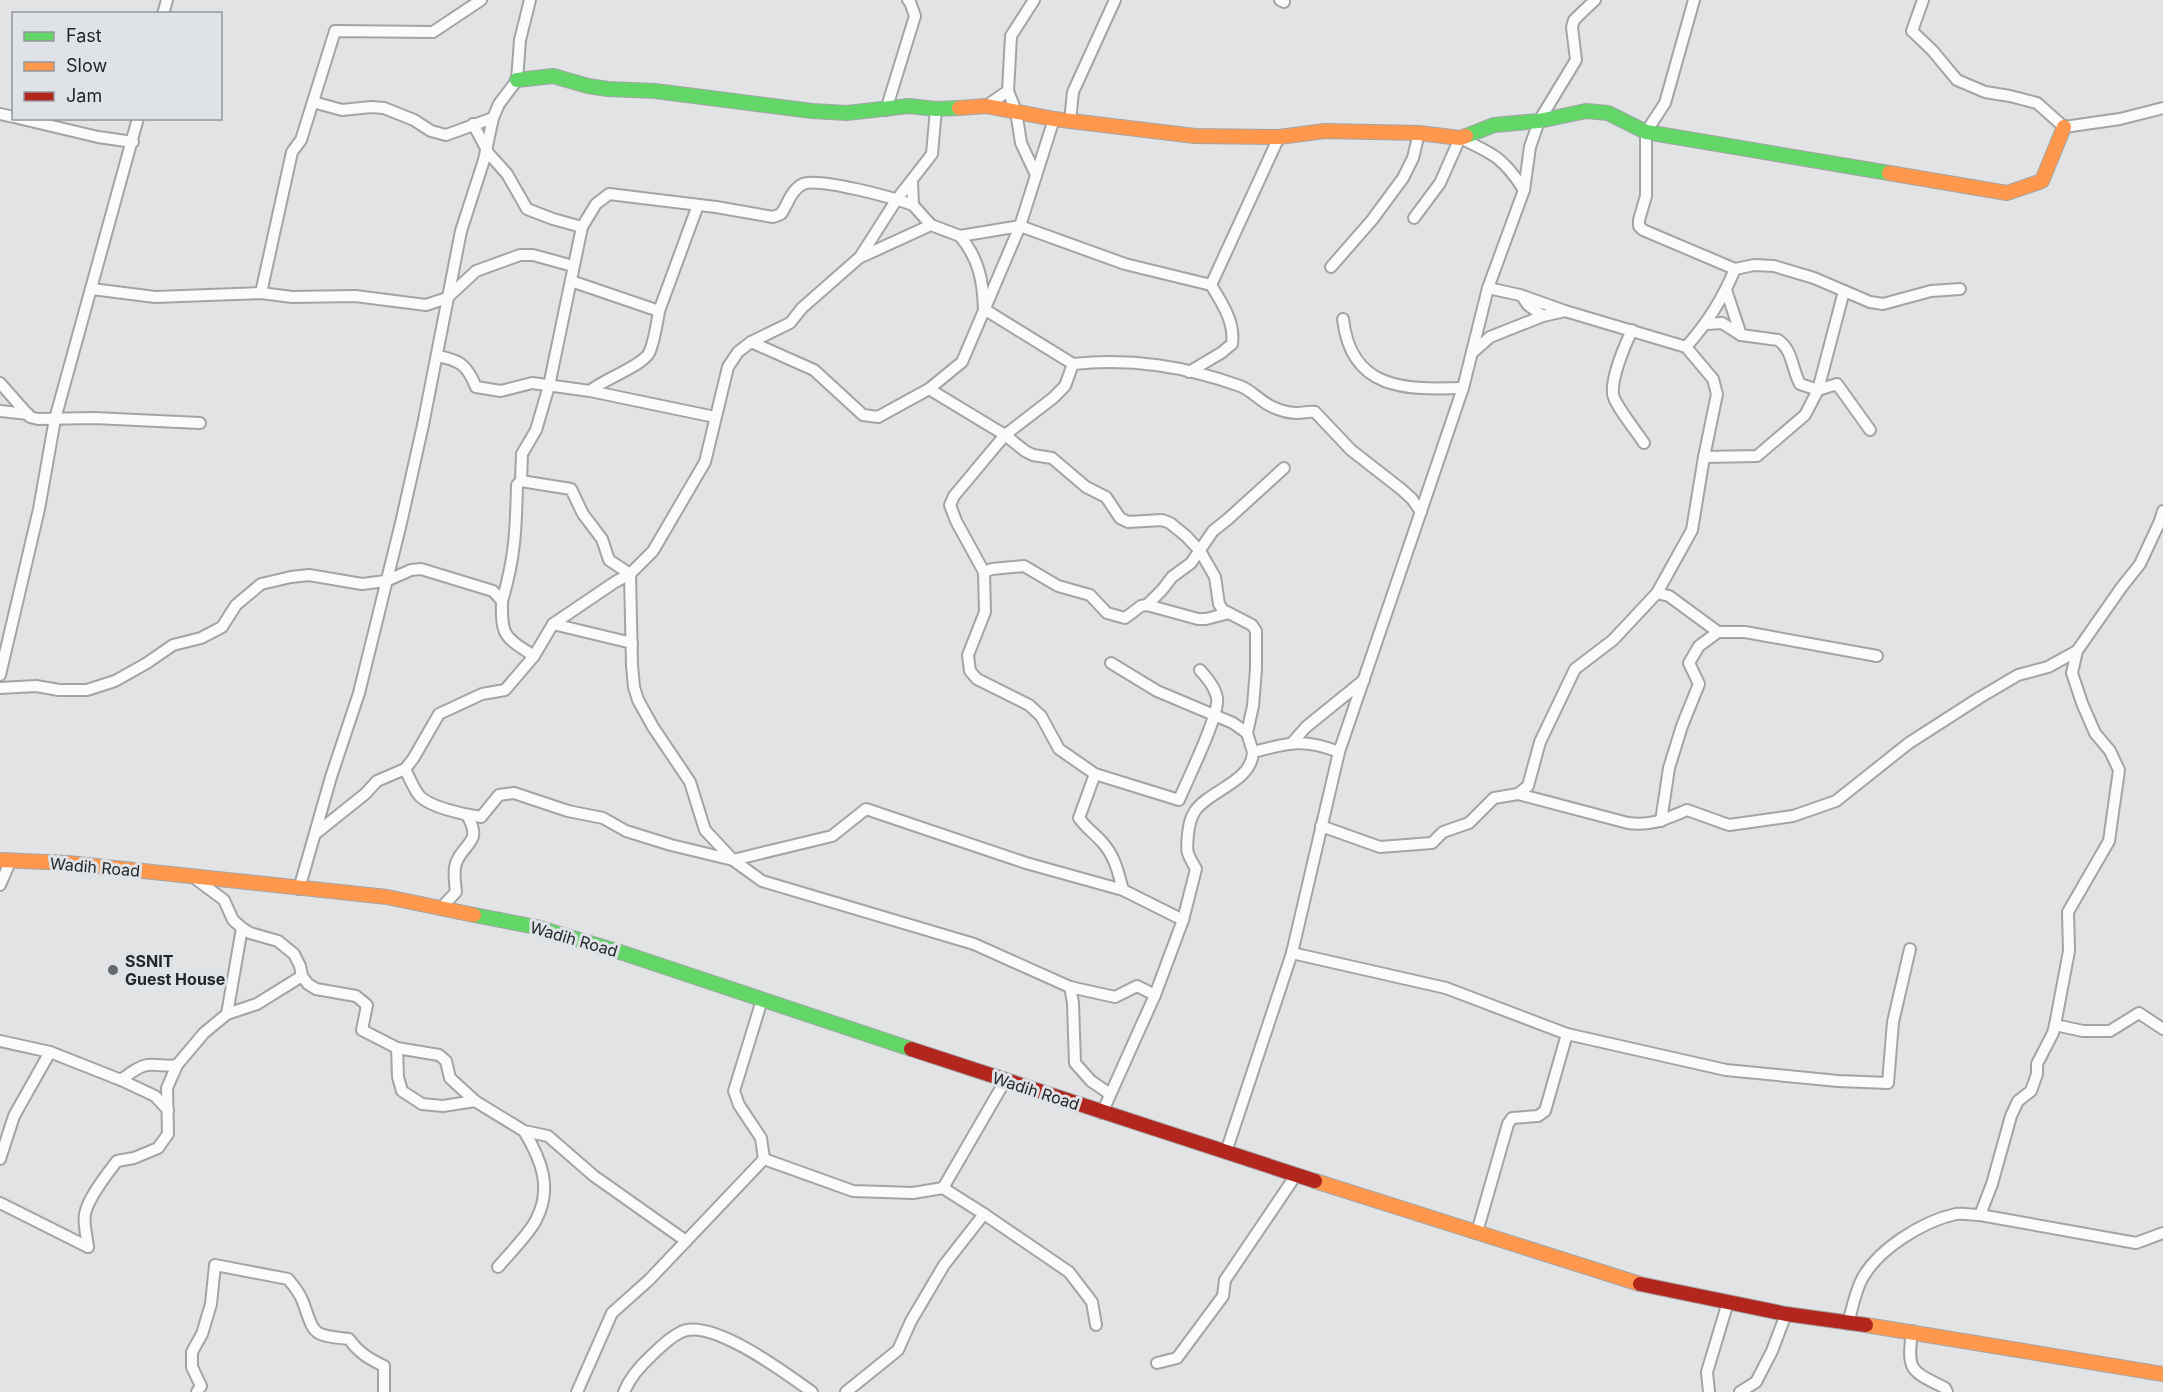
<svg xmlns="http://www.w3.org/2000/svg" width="2163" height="1392" font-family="Inter,sans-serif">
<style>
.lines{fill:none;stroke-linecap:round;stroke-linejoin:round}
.street-casing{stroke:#a2a4a6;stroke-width:14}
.fast-casing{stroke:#a2a4a6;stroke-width:16}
.slow-casing{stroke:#a2a4a6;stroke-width:16}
.jam-casing{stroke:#a2a4a6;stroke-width:16}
.street{stroke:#fafbfb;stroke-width:10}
.fast{stroke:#63d668;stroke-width:14}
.slow{stroke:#ff974d;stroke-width:14}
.jam{stroke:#b3261e;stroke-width:14}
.poi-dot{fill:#66686a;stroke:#dfe3e7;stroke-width:2}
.labels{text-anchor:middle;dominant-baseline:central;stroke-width:6;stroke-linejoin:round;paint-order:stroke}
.street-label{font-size:16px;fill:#242628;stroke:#dfe3e7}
.poi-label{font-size:16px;font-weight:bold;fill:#242628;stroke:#dfe3e7;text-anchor:start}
</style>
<rect width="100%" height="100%" fill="#e1e3e5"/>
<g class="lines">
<g class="street-casing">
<g id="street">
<polyline points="1280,0 1284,2"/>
<polyline points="1923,0 1912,31 1932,50 1957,80 1985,92 2010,96 2037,103 2064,127 2120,119 2163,108"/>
<polyline points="163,14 167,0"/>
<polyline points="1008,91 1016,111 1021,143 1036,175"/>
<polyline points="313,102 342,110 371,107 384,108 414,120 431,131 446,135 493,118"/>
<polyline points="986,106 1008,91 1011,36 1034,0"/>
<polyline points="886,110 915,16 910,2 908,0"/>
<polyline points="0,114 14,117"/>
<polyline points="18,118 98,137 133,142"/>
<polyline points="1070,121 1073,92 1115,0"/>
<polyline points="473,124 489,154 507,174 527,209 553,219 582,227"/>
<polyline points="912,182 913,205 931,225"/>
<path d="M1414,218L1440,183L1460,138C1493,154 1503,157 1524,190"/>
<path d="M960,236C979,259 983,281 984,309L1073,364"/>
<path d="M861,257L931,225L960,236L1020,226L1125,264L1211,285C1222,303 1235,322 1232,344L1221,353L1189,372"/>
<polyline points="1331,267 1372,220 1403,178 1413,158 1419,133"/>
<polyline points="1735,269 1754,265 1774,266 1814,278 1870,302 1883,304 1931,291 1960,289"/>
<path d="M571,281L659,311C657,323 654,343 649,353C642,366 604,379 590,391"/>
<polyline points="1211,285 1279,137"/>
<polyline points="92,289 155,297 261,293 292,297 355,296 426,305 447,298 476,271 520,255 533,255 573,266"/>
<polyline points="1726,290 1741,335"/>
<polyline points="261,293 292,152 301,140 335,31 433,32 481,0"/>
<polyline points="1522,296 1528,305 1543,316"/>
<polyline points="659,311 698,205"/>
<path d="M1343,319C1351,390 1405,390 1463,388"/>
<path d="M1707,324L1722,323L1741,335L1778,340C1793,350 1792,370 1800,384L1818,390L1837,384L1870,430"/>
<path d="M1632,330C1625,345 1611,378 1613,394C1614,404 1637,432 1644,443"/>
<polyline points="751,342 814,370 863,415 878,417 929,389 962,362 1020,226 1054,119"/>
<path d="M1686,347C1708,322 1722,300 1735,269L1643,230L1639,226V220L1646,196V132L1665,103L1694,0"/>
<polyline points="1472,353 1490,337 1543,316 1565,311"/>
<path d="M437,356C460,360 467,365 476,387L501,391L532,383L590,391L715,417"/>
<polyline points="0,383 30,417 38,419 94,418 200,423"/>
<polyline points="929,389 1005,435 1025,451 1033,455 1052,458 1086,487 1106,497 1120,518 1128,522 1162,520 1170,523 1186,536 1200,551 1215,577 1219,604 1223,610 1252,625 1256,631 1256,669 1253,706 1247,733"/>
<polyline points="0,411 28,414"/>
<polyline points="1704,457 1757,456 1805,415 1818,390 1844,291"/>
<polyline points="521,481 571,489 583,514 602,539 609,560 630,574 632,665 634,687 638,700 653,727 690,782 705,830 733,860 762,881 974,944 1070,987 1115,997 1137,986 1155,995"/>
<polyline points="984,572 992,569 1024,566 1058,586 1090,595 1107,613 1125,618 1141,606 1147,605 1198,619 1206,619 1229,613"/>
<polyline points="1657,593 1669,596 1718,632 1745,632 1877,656"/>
<path d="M502,601C515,558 516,529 517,485L521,481L522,454L536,430L549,386L582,227L596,204L609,194L716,207L773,217L781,214C788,204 791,190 803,184C819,177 894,198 913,205"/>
<polyline points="1147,605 1162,590 1172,577 1191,563 1213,531 1228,519 1284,468"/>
<polyline points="553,624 632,643"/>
<polyline points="1111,663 1157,691 1233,723 1247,733 1253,752"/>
<path d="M1200,670C1207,678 1215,687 1217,698C1220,715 1187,780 1179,800L1095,774L1059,749L1041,716L1029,705L977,679L970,671L968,655L985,612L984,572L956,521L950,505L954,496L1005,435L1053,398L1065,386L1073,364C1132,358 1184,366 1240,386C1252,390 1261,403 1275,408C1282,411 1290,413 1297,413C1304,413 1309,411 1315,412L1351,450L1401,489L1412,499L1421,512"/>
<polyline points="0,675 39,509 55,419 138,118"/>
<path d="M0,688L36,686L59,690H87L115,681L147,663L173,645L201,638L222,627L236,605L261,584L291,577L309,575L362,584L386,581L411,570L421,569L493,591L502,601C501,637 505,637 534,656"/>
<polyline points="1292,743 1306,727 1364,680"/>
<path d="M405,769C409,777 413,787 418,794C427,807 466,815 481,817L499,795L514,793L568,811L603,818L626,831L671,845L733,860L832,836L866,809L1026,863L1123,890L1183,920"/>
<path d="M1095,774L1079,818C1086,828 1094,833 1102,842C1115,856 1118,872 1123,890"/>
<path d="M1518,794L1628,823C1653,826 1665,819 1687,810L1729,825L1793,816L1836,801L1909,743L1979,698L2018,675L2048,667L2077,651"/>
<polyline points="1661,821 1669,768 1682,726 1699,684 1689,663 1699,646 1718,632"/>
<polyline points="1321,826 1380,847 1432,843 1443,832 1469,823 1494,798 1518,794 1528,786 1540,742 1575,669 1613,640 1657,593 1692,530 1704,457 1717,394 1713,379 1686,347 1565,311 1520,295 1488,288"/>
<polyline points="315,834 365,794 377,781 405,769 413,759 439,714 482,694 505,690 534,656 553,624 615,582 630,574 653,551 705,462 728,367 738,352 751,342 790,323 802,308 860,257 897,199 932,154 936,109"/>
<polyline points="193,877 224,900 233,920 242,928 250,933 278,941 294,954 300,966 302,976 308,984 316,989 356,996 367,1005 362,1030 397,1048 398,1077 402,1091 422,1104 443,1106 475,1101 524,1131 548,1136 594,1176 686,1241"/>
<polyline points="0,885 10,862"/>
<polyline points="299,889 331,777 359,693 401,523 423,425 461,231 484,160 493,118 499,104 517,80 520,40 530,0"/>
<path d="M441,908L456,892C455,882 453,872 456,863C465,841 483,843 467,815"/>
<polyline points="1292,953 1446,988 1567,1034 1726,1070 1838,1081 1888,1083 1893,1022 1910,949"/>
<polyline points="1070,987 1073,1003 1075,1063 1091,1081 1110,1094"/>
<polyline points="227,1014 242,928"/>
<polyline points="2055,1025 2083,1031 2110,1031 2139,1013 2163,1029"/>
<polyline points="0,1041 50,1052 121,1080 155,1096 168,1110"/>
<polyline points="397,1048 439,1055 446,1061 450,1078 475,1101"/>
<path d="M121,1080C129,1074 137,1067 147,1065C157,1064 167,1067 177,1065L204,1033L227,1014L257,1004L302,976"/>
<path d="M1102,1113L1155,995L1183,920L1196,869C1187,853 1186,853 1188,834C1189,826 1190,818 1195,811C1208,791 1252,782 1253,752C1288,743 1303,738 1339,752"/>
<polyline points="1226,1152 1292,953 1339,752 1463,388 1488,288 1524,190 1530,147 1539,121 1576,60 1572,27 1574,20 1595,0"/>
<polyline points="0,1159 14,1116 50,1052"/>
<polyline points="764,1159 853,1191 913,1193 943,1188 984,1214 944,1265 911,1321 898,1350 846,1392"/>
<polyline points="943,1188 1005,1081"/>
<polyline points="0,1203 88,1247"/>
<polyline points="984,1214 1069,1272 1092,1302 1096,1325"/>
<polyline points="1980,1215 2136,1243 2163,1233"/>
<polyline points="1477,1232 1508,1124 1512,1118 1538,1116 1545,1111 1567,1034"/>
<path d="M88,1247C87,1237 83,1223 85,1214C88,1198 107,1174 117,1161L134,1158L158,1148L168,1134L167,1088L177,1065"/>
<path d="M498,1267C509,1254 529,1234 536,1220C553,1188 541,1159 524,1131"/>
<path d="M1848,1324C1852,1309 1855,1292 1862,1279C1878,1249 1923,1221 1956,1214C1964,1213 1973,1215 1980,1215L1992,1184L2011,1116L2018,1101L2031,1091L2037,1074V1064L2053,1033L2055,1025L2069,951L2068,912L2109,841L2119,770L2110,751L2095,733L2082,703L2072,673L2077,651L2121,588L2140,564L2160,521L2163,511"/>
<path d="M1912,1331C1907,1372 1910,1370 1945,1388L1947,1392"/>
<polyline points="1157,1363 1177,1358 1223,1296 1225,1280 1296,1175"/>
<path d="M197,1392L201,1386L192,1367V1352L202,1334L211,1304L215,1265L288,1279C294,1286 300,1293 303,1302C315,1335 311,1335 349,1339C358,1352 369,1359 384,1366V1392"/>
<polyline points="577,1392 612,1313 649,1280 764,1159 761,1138 739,1105 734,1091 762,1000"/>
<path d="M624,1392C630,1377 640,1366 652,1355C660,1347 671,1337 681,1332C711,1317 787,1374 812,1392"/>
<polyline points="1709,1392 1707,1372 1728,1302"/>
<polyline points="1740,1392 1756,1382 1772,1351 1786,1314"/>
</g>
</g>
<g class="fast-casing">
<g id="fast">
<polyline points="517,80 553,76 588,86 608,89 655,91 812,111 847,113 909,106 936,109 959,108"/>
<polyline points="1466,136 1494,125 1539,121 1586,111 1608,113 1646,132 1889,173"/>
<polyline points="474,915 536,927 623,953 911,1049"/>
</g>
</g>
<g class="slow-casing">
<g id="slow">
<polyline points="959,108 986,106 1054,119 1195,136 1279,137 1325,131 1419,133 1460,138 1466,136"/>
<polyline points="1889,173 2007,193 2042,181 2064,127"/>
<polyline points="0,860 68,863 387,897 474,915"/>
<polyline points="1315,1181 1640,1284"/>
<polyline points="1866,1325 2163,1374"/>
</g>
</g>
<g class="jam-casing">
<g id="jam">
<polyline points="911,1049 1315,1181"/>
<polyline points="1640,1284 1786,1314 1866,1325"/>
</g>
</g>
<use href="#street" class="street"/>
<use href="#fast" class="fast"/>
<use href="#slow" class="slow"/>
<use href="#jam" class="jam"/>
</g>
<circle class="poi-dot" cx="113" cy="970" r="6"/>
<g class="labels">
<g class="street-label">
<text transform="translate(95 867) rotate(5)">Wadih Road</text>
<text transform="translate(574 939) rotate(16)">Wadih Road</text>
<text transform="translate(1036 1091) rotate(18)">Wadih Road</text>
</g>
<g class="poi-label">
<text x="125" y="961">SSNIT<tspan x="125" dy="18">Guest House</tspan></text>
</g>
</g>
<rect x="12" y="12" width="210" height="108" fill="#dfe3e7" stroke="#94979b" stroke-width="1.5"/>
<rect x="24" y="32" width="30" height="9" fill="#63d668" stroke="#94979b" stroke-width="1.5"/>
<text x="66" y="42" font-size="18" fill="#242628">Fast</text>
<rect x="24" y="62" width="30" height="9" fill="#ff974d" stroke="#94979b" stroke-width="1.5"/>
<text x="66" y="72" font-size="18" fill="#242628">Slow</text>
<rect x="24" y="92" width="30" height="9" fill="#b3261e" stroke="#94979b" stroke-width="1.5"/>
<text x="66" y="102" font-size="18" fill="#242628">Jam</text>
</svg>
